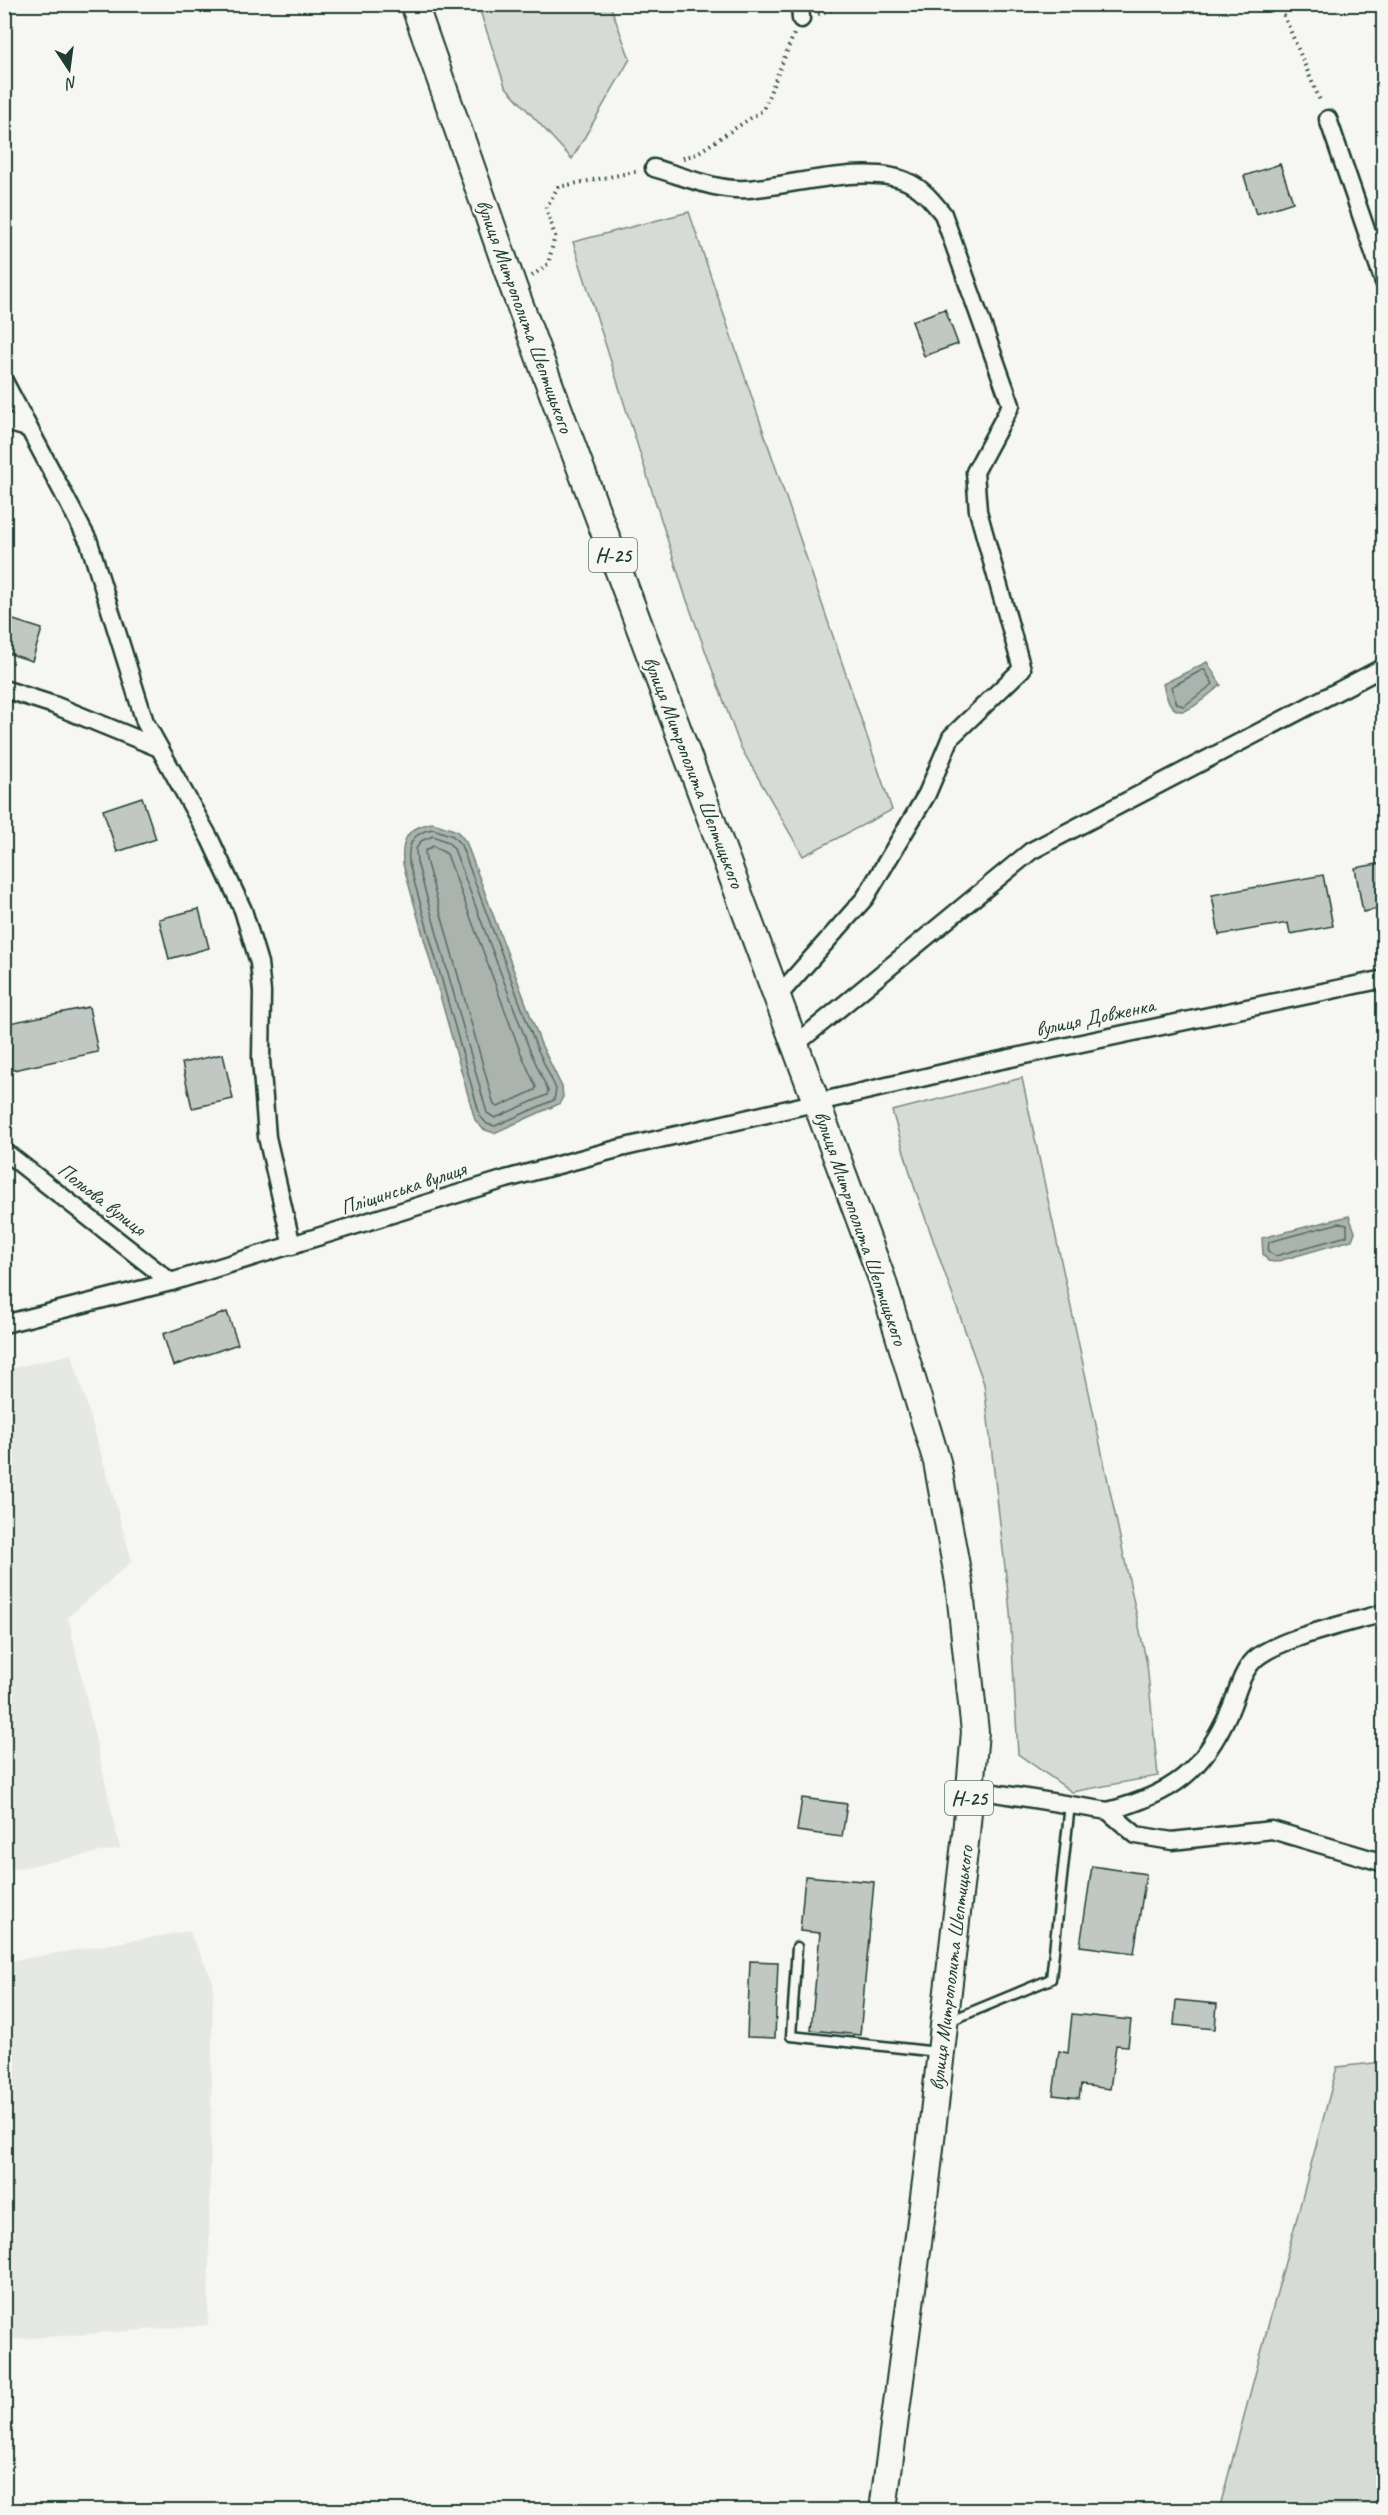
<svg xmlns="http://www.w3.org/2000/svg" width="1388" height="2515" font-family="Caveat,sans-serif">
<style>
.built{fill:#e6e8e4}
.green{fill:#d6dbd6;stroke:#7a8c85;stroke-width:1.5}
.water{fill:#aab3ae;stroke:#72847d;stroke-width:1.5}
.lines{fill:none;stroke-linecap:round;stroke-linejoin:round}
.shore{stroke:#576c65;stroke-width:1.5}
.building{fill:#c1c8c3;stroke:#1f3d34;stroke-width:1.5}
.service-casing{stroke:#1f3d34;stroke-width:13}
.minor-casing{stroke:#1f3d34;stroke-width:21}
.primary-casing{stroke:#1f3d34;stroke-width:30}
.path{stroke:#1f3d34;stroke-width:4;stroke-dasharray:1.5 4.5;stroke-linecap:butt}
.service{stroke:#f6f6f2;stroke-width:8}
.minor{stroke:#f6f6f2;stroke-width:16}
.primary{stroke:#f6f6f2;stroke-width:26}
.labels{text-anchor:middle;dominant-baseline:central;stroke-width:4.5;stroke-linejoin:round;paint-order:stroke}
.shield{fill:#f6f6f2;stroke:#60746d;stroke-width:1.5}
.shield-label{font-size:20px;font-weight:bold;fill:#1f3d34}
.street-label{font-size:21px;fill:#1f3d34;stroke:#f6f6f2}
</style>
<rect width="100%" height="100%" fill="#f6f6f2"/>
<filter id="ink" filterUnits="userSpaceOnUse"><feTurbulence type="fractalNoise" baseFrequency=".0167" numOctaves="2"/><feDisplacementMap in="SourceGraphic" scale="12" xChannelSelector="R" yChannelSelector="G"/><feConvolveMatrix kernelMatrix="1 2 1 2 8 2 1 2 1" color-interpolation-filters="sRGB"/></filter>
<g filter="url(#ink)">
<g class="built">
<polygon points="72,1354 132,1561 68,1617 120,1848 5,1871 5,1370"/>
<polygon points="189,1931 213,1981 208,2325 5,2340 5,1962"/>
</g>
<g class="green">
<polygon points="478,5 610,5 630,59 572,159 505,86"/>
<polygon points="689,212 892,810 803,856 740,746 685,595 573,242"/>
<polygon points="1022,1078 1147,1664 1158,1776 1072,1792 1018,1754 1010,1611 984,1384 914,1186 892,1111"/>
<polygon points="1383,2062 1383,2510 1219,2510 1337,2067"/>
</g>
<g class="water">
<path d="M1207,662L1221,685C1196,704 1173,733 1163,684Z"/>
<path d="M433,823L457,831L466,842L541,1044L562,1087L563,1097L559,1104L494,1133L483,1129L475,1120L403,864C401,839 407,827 433,823Z"/>
<polygon points="1349,1216 1355,1232 1352,1240 1275,1262 1268,1261 1263,1254 1262,1238"/>
</g>
<g class="lines">
<g class="shore">
<polygon points="1204,669 1213,684 1184,706 1177,704 1171,687"/>
<path d="M433,829L453,836L461,845L536,1046L556,1089L554,1100L495,1126L487,1124L480,1116L409,863C407,844 413,832 433,829Z"/>
<polygon points="433,836 448,842 454,849 529,1048 548,1091 547,1095 495,1118 487,1113 417,862 416,849 421,841"/>
<polygon points="433,846 447,854 520,1051 536,1087 535,1090 498,1107 494,1105 426,860 425,851"/>
<polygon points="1339,1223 1347,1225 1347,1236 1275,1256 1268,1251 1269,1242"/>
</g>
</g>
<g class="building">
<polygon points="1280,164 1293,202 1256,214 1244,176"/>
<polygon points="945,309 958,344 924,356 912,321"/>
<polygon points="4,617 42,629 32,661 4,652"/>
<polygon points="142,797 156,839 117,852 103,810"/>
<polygon points="1383,863 1383,908 1363,912 1355,868"/>
<polygon points="1323,875 1333,926 1290,934 1288,923 1219,935 1212,895"/>
<polygon points="199,909 209,948 169,959 159,919"/>
<polygon points="89,1007 98,1052 4,1072 4,1024"/>
<polygon points="223,1054 233,1099 192,1108 182,1063"/>
<polygon points="227,1312 238,1344 173,1366 163,1334"/>
<polygon points="802,1798 847,1804 842,1837 797,1831"/>
<polygon points="1092,1866 1146,1874 1134,1953 1080,1946"/>
<polygon points="805,1876 874,1882 860,2035 811,2030 820,1933 800,1931"/>
<polygon points="750,1961 778,1962 775,2038 747,2037"/>
<polygon points="1176,2000 1217,2004 1215,2029 1174,2025"/>
<polygon points="1072,2014 1131,2020 1128,2046 1116,2045 1110,2089 1081,2085 1079,2098 1053,2095 1059,2051 1068,2053"/>
</g>
<g class="lines">
<g class="service-casing">
<g id="service">
<polyline points="797,1947 791,2036 938,2052"/>
<polyline points="947,2022 1051,1979 1070,1804"/>
</g>
</g>
<g class="minor-casing">
<g id="minor">
<polyline points="800,4 801,19"/>
<polyline points="1328,119 1384,282"/>
<path d="M654,168C683,176 716,191 747,189C790,186 871,162 910,183C924,190 933,202 943,214L1011,405L975,472L978,511L1022,669L951,737L927,794L865,898L778,996"/>
<polyline points="4,381 89,542 145,722 210,839 243,910 259,963 262,992 261,1059 267,1137 292,1246"/>
<polyline points="4,421 27,428"/>
<polyline points="4,689 54,705 157,747"/>
<polyline points="796,1044 1031,851 1384,667"/>
<polyline points="4,1151 171,1282"/>
<polyline points="4,1324 171,1282 506,1179 621,1148 973,1066 1384,979"/>
<polyline points="970,1789 1108,1811 1136,1835 1172,1841 1272,1830 1384,1863"/>
<path d="M1108,1811C1172,1794 1203,1772 1230,1710C1237,1694 1241,1673 1254,1660C1275,1639 1353,1622 1384,1613"/>
</g>
</g>
<g class="primary-casing">
<polyline id="primary" points="414,4 514,289 882,1279 937,1462 959,1582 975,1732 966,1834 927,2174 883,2510"/>
</g>
<g class="path">
<polyline points="1279,4 1321,103"/>
<polyline points="818,14 852,4"/>
<polyline points="683,158 696,154 763,110 794,34"/>
<polyline points="532,276 548,264 555,236 546,208 558,187 639,171"/>
</g>
<use href="#service" class="service"/>
<use href="#minor" class="minor"/>
<use href="#primary" class="primary"/>
</g>
</g>
<g class="labels">
<g class="shield">
<rect x="589" y="538" width="48" height="34" rx="4.5"/>
<rect x="945" y="1781" width="48" height="34" rx="4.5"/>
</g>
<g class="shield-label">
<text x="613" y="555">Н-25</text>
<text x="969" y="1798">Н-25</text>
</g>
<g class="street-label">
<text transform="translate(525 316) rotate(70)">вулиця Митрополита Шептицького</text>
<text transform="translate(694 772) rotate(69)">вулиця Митрополита Шептицького</text>
<text transform="translate(1095 1017) rotate(-12)">вулиця Довженка</text>
<text transform="translate(403 1188) rotate(-18)">Пліщинська вулиця</text>
<text transform="translate(102 1199) rotate(38)">Польова вулиця</text>
<text transform="translate(861 1228) rotate(71)">вулиця Митрополита Шептицького</text>
<text transform="translate(951 1968) rotate(-83)">вулиця Митрополита Шептицького</text>
</g>
</g>
<rect width="1388" height="2515" fill="none" stroke="#f6f6f2" stroke-width="24"/>
<rect x="12" y="12" width="1364" height="2491" fill="none" stroke="#1f3d34" stroke-width="2" filter="url(#ink)"/>
<g transform="translate(69 69) rotate(167)" stroke="#f6f6f2" stroke-width="4.5" paint-order="stroke">
<path d="M0-4.5L10 22L0 15L-10 22Z" fill="#1f3d34"/>
<text y="-9" font-size="16" font-weight="bold" text-anchor="middle" fill="#1f3d34">N</text>
</g>
</svg>
